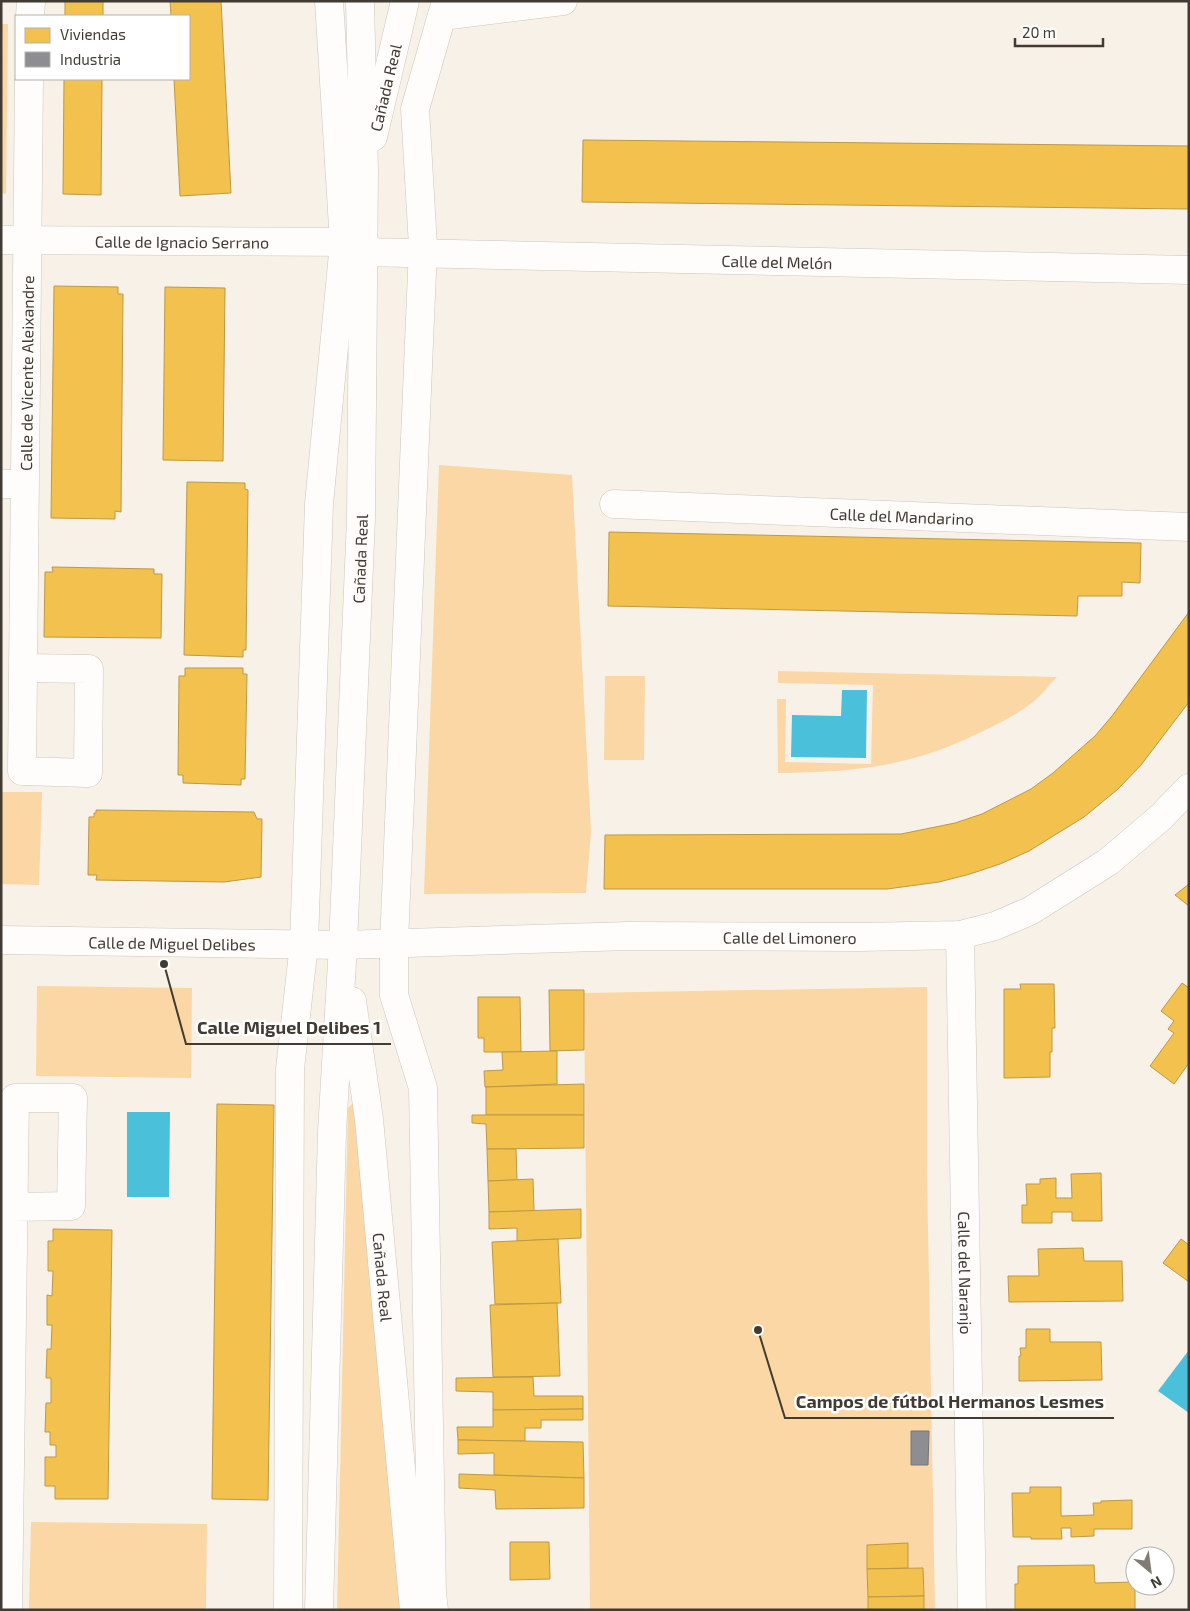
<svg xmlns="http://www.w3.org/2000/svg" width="1190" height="1611" font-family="'Exo 2',sans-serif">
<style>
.green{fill:#fbd7a5}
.water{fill:#4bc0db}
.homes{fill:#f2c14e;stroke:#bd9946}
.industry{fill:#8d8d92;stroke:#767476}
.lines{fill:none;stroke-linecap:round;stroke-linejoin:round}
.minor-casing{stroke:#cbc6be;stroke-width:29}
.minor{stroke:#fefdfc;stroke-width:28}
.labels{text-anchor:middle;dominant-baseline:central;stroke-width:5;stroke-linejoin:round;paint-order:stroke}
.street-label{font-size:16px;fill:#413b34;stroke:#fff}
.leader{fill:none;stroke:#413b34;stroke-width:2}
.callout-dot{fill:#413b34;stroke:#fff;stroke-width:2}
.callout-label{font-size:18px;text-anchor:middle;font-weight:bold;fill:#413b34;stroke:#fff;stroke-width:5;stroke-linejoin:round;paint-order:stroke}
</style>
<rect width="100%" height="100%" fill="#f8f1e8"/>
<g class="green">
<polygon points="1,24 8,24 6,194 1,193"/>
<polygon points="439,465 572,475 591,832 586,893 424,894"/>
<path d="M778,671L1057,677C1049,685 1042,695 1033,702C1018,714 998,724 981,732C911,767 855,772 778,773L777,699H786L785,762L871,764L873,685L778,683Z"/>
<polygon points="605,676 645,676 644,760 604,760"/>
<polygon points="1,792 42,792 39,885 1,884"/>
<polygon points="37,986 192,988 191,1078 36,1076"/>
<polygon points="927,987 927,1174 935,1610 590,1610 584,993"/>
<polygon points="352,1104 354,1105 408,1610 337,1610 348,1108"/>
<polygon points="31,1522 207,1524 206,1610 29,1610"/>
</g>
<g class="water">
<polygon points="842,690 867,690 866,758 791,757 792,715 841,716"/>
<polygon points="127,1112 170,1112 169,1197 127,1197"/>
<polygon points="1189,1350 1189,1413 1158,1391"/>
</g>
<g class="homes">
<rect x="65" y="1" width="38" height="15"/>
<polygon points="170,1 221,1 231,193 180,196 174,79 189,79 189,16 171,16"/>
<polygon points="64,79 102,79 101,195 63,194"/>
<polygon points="583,140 1189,146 1189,209 582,202"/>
<polygon points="54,286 118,287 118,294 123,294 121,512 115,511 115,519 51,518"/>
<polygon points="165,287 225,288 223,461 163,460"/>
<polygon points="187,482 245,483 245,489 248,490 246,650 243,650 243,657 184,655"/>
<polygon points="609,532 1141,543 1140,583 1122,582 1122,596 1078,596 1077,616 608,606"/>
<polygon points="52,567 154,569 154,574 162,574 161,638 44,637 45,572 53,572"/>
<polygon points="1189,612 1189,702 1141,765 1118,789 1084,817 1029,851 1000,864 970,874 939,882 887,889 604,889 605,835 901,834 955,823 982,814 1031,789 1053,773 1095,736 1112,716"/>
<polygon points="185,668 243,668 243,674 247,674 245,779 241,779 241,785 183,783 183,775 178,775 179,676 185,676"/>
<polygon points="96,810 254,812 257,819 262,819 261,877 224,882 96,880 97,875 88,875 89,817 94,817 94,813 96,813"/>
<polygon points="1189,884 1189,906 1175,895"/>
<polygon points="1182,983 1189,988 1189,1063 1174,1084 1150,1066 1174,1033 1168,1029 1174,1021 1161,1011"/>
<polygon points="1020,984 1054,984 1055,1028 1052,1028 1052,1052 1050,1052 1050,1077 1004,1078 1004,989 1021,989"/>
<polygon points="549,990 584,990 584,1050 550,1051"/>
<polygon points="478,997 520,997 521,1052 484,1052 484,1038 478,1038"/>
<polygon points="557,1051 557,1084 485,1087 484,1071 503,1070 502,1052"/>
<polygon points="584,1084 584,1115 486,1115 486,1087"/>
<polygon points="217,1104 274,1105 268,1500 212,1499"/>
<polygon points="472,1115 584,1115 584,1148 487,1149 486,1124 472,1123"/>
<polygon points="487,1149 516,1149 517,1180 488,1181"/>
<polygon points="1101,1173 1102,1221 1072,1221 1072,1212 1052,1212 1052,1223 1022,1223 1022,1205 1027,1205 1026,1184 1040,1184 1040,1179 1056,1178 1056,1198 1072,1198 1071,1174"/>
<polygon points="533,1179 534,1211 489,1212 488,1181"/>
<polygon points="581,1209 581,1238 517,1241 517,1228 489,1229 489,1212"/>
<polygon points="53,1229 112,1230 108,1499 55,1499 55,1486 45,1486 45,1457 56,1457 56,1445 50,1445 50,1432 45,1432 46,1403 51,1403 51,1378 46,1378 47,1349 51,1349 52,1325 47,1325 47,1295 52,1296 53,1271 48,1271 48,1241 53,1241"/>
<polygon points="558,1239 561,1303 495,1304 492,1242"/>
<polygon points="1181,1239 1189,1245 1189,1282 1163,1263"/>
<polygon points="1083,1248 1084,1261 1122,1261 1123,1301 1009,1302 1008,1276 1039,1276 1038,1249"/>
<polygon points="557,1303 560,1376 493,1377 490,1305"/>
<polygon points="1026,1329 1050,1329 1050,1342 1101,1342 1102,1380 1019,1381 1019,1356 1021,1356 1020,1348 1026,1348"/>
<polygon points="533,1377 534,1396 583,1396 583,1409 493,1410 493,1392 456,1391 456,1378"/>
<polygon points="583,1409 583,1420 541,1420 541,1428 525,1428 525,1441 458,1440 457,1427 493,1427 493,1410"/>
<polygon points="458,1440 583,1442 584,1478 494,1475 494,1453 458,1454"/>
<polygon points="459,1474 584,1478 584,1508 496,1509 495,1490 459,1488"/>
<polygon points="1030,1487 1061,1487 1061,1516 1094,1515 1093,1503 1101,1503 1101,1501 1132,1500 1132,1529 1094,1529 1094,1536 1071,1537 1071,1528 1061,1528 1062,1539 1031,1539 1031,1537 1013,1537 1012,1493 1030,1493"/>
<polygon points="510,1542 549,1542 550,1579 510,1580"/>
<polygon points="908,1543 908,1568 867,1569 867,1545"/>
<polygon points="1094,1565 1095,1583 1135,1582 1135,1610 1015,1610 1015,1584 1018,1584 1018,1566"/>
<polygon points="923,1568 924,1596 868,1597 867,1569"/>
<polygon points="924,1596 924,1610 868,1610 868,1597"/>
</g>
<polygon class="industry" points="911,1431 929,1431 928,1465 911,1465"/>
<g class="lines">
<g class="minor-casing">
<g id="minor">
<polyline points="30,16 31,1"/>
<polyline points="442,16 563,1"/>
<path id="s1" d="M373,137L405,1"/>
<path id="s2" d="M1,240L362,242"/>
<path id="s3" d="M363,252L1189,270"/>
<polyline points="1,484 24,484"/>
<path id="s4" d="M614,504L1189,527"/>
<path id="s5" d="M23,668L89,669L88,773L22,771L29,79"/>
<path id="s6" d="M960,935L972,1610"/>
<path id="s7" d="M1,940L343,945L628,936L859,937L960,935L995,926L1030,911L1108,862L1161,817L1189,788"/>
<path id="s8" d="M352,1001L369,1119L414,1610"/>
<polyline points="8,1610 15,1098 73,1098 71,1206 14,1207"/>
<polyline points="288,1610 290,1069 304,944 319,504 344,243 329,1"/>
<path id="s9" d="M319,1610L332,1132L343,945L361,518L364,172L360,1"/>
<polyline points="434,1610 432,1594 423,1088 394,995 394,943 423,247 415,109 446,1"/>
</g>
</g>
<use href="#minor" class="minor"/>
</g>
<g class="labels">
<g class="street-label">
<text stroke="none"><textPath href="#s1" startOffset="51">Cañada Real</textPath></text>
<text stroke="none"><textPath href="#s2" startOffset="181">Calle de Ignacio Serrano</textPath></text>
<text stroke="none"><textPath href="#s3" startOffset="414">Calle del Melón</textPath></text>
<text stroke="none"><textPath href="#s5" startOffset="634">Calle de Vicente Aleixandre</textPath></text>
<text stroke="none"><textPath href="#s4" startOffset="288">Calle del Mandarino</textPath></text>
<text stroke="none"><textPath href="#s9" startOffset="1052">Cañada Real</textPath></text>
<text stroke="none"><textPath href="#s7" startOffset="789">Calle del Limonero</textPath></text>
<text stroke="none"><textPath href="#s7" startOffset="171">Calle de Miguel Delibes</textPath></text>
<text stroke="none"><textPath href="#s6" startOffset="338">Calle del Naranjo</textPath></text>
<text stroke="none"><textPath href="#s8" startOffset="278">Cañada Real</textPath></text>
</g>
</g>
<path class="leader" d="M164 964L186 1044H391M758 1330L785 1418H1114"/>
<g class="callout-dot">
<circle cx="164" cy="964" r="5"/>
<circle cx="758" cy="1330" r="5"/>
</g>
<g class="callout-label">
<text x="289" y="1034">Calle Miguel Delibes 1</text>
<text x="950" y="1408">Campos de fútbol Hermanos Lesmes</text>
</g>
<rect width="1190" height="1611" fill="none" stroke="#413b34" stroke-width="5"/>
<rect x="15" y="15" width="175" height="65" fill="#ffffff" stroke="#b3b1ae"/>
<rect x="25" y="28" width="25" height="15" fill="#f2c14e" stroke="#b3b1ae"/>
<text x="60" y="40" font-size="15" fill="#413b34">Viviendas</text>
<rect x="25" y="52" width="25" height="15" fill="#8d8d92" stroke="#b3b1ae"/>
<text x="60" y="65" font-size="15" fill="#413b34">Industria</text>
<g transform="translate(1150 1571) rotate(151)"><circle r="24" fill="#ffffff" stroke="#b3b1ae"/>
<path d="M0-4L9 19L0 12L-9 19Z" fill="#817b73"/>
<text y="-8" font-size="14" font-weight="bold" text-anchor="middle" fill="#413b34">N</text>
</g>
<path d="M1015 38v8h88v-8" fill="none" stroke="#413b34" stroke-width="2.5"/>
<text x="1022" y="38" font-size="15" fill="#413b34" stroke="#ffffff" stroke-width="4" paint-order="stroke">20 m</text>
</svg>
